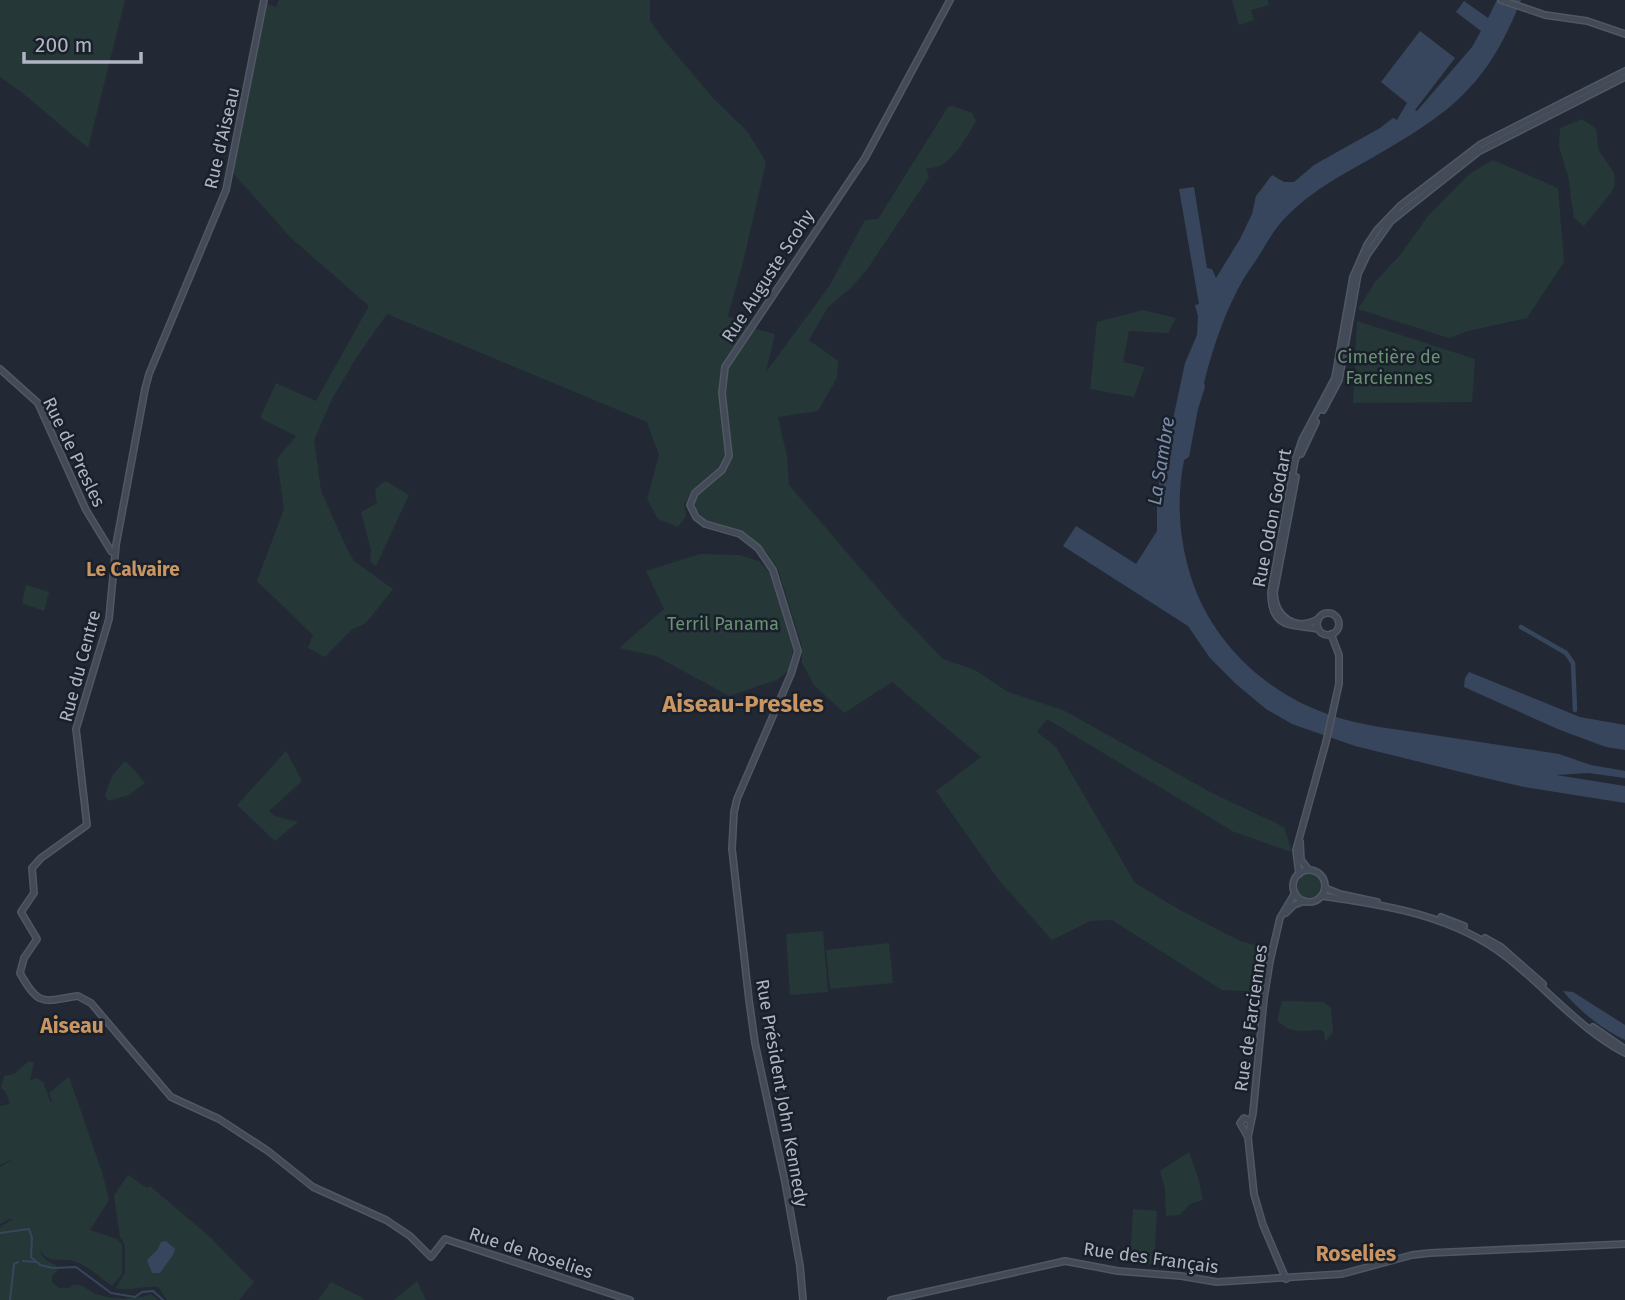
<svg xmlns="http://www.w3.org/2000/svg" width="1625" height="1300" font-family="'Fira Sans',sans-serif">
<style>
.green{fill:#263738}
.water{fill:#38465d}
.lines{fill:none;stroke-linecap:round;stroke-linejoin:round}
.stream{stroke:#38465d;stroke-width:2}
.canal{stroke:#38465d;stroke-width:4.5}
.secondary-casing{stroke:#525863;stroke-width:8}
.secondary{stroke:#434a58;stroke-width:5}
.labels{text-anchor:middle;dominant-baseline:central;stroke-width:5;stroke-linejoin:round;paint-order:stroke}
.street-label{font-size:18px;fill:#afb5c2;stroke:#1a202a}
.park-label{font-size:18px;fill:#699174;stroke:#1a202a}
.water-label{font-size:19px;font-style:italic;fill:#7a8ba9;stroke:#1a202a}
.neighbourhood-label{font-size:19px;font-weight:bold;fill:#c99663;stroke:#1a202a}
.quarter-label{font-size:21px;font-weight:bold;fill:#c99663;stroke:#1a202a}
.district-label{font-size:24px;font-weight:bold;fill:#c99663;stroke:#1a202a}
</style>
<rect width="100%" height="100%" fill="#222935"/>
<g class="green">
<polygon points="0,0 125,0 88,148 20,91 0,77"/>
<path d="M279,0H650V21L663,39L713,98L747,131L766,162L744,258L728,316L752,328L775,334L766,372L830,285L865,220L878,219L948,107L953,106L972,113L976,121C969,134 954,158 942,165C937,168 931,167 926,169L929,177L868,268L851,288L828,307L809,340L838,361L837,378L818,411L778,417L787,457L789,485L898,612L943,659L975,670L1008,692L1063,710L1214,794L1284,827L1292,852L1234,832L1047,719L1037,732L1056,747L1135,883L1180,910L1240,941L1261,947L1269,946L1262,992L1222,990L1112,920L1090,921L1052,940L998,879L936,791L981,757L892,682L844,713L814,685L802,663V647L778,569L765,550L748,538L707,521L696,509L693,492L684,504L686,516L678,527L658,519L647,499L659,455L647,422L387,314L356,358L332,399L314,440L321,491L348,551L354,561L393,589L366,623L351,630L325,657L308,648L313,635L257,581L284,509L277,459L296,436L260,418L276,383L316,401L369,306L291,238L232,172L264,3L276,7Z"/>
<polygon points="1232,0 1268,0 1269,5 1251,10 1254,20 1239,25"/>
<polygon points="1582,119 1596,129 1599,151 1614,173 1615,185 1610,194 1584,226 1574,218 1568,176 1559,147 1560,128"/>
<polygon points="1493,160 1558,188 1564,262 1527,318 1468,331 1449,338 1358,309 1375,282 1401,254 1428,216 1469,174"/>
<polygon points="1143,310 1176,318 1168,333 1129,331 1123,362 1145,367 1134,397 1090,389 1097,322"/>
<polygon points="1357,321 1475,359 1472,402 1353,403"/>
<path d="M386,481L409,495L376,566L370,561L371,550L361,512L377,503C374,490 374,488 386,481Z"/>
<polygon points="700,554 739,555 759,561 771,574 793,649 788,671 777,680 729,696 656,656 619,648 664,609 646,571"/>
<polygon points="26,585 49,592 44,611 22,603"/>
<polygon points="286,751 302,781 269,811 275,816 298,822 275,841 237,805"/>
<polygon points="124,762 129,764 145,783 129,795 108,801 105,795 112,776"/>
<circle cx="1309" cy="886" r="13"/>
<polygon points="823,931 828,992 790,995 786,934"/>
<polygon points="889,943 893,983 830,989 826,950"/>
<polygon points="1282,1001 1323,1002 1331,1008 1333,1032 1325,1042 1324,1032 1321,1030 1298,1031 1289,1029 1277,1021"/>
<path d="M28,1062H34L30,1081L36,1078L43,1082L50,1101L57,1103L52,1101L49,1093L69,1077L102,1172L109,1200L90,1230L117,1239L122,1245V1274L112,1286C101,1278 91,1269 79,1263C65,1256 47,1266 40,1249C42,1259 47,1261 56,1265L57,1271L52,1276V1282L59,1288H69L73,1285C82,1284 86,1289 94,1293C109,1300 136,1300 151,1294L158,1300H0V1227L13,1219H10L0,1224V1167L14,1158L0,1165V1106L10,1104L5,1091L1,1088L4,1076L14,1074Z"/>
<polygon points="1189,1152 1198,1177 1203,1200 1190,1204 1180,1215 1166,1216 1165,1189 1160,1171"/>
<path d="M128,1175L147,1188L150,1186L211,1238L254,1282L239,1300H167L158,1287C143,1285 130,1292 116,1288L125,1272V1245L120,1237L114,1195Z"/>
<polygon points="1133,1209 1157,1211 1154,1264 1130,1262"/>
<polygon points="417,1281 426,1300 394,1300"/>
<polygon points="331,1282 361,1297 364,1300 318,1300"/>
</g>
<g class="water">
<path d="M1497,0H1521C1487,87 1450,113 1372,158C1343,174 1313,190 1289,214C1271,231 1265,248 1252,266C1229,299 1214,343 1204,383L1205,387L1198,409L1189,457L1184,460C1175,505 1180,553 1198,596C1223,653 1274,697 1333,716C1363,726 1396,729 1427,734C1471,741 1515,747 1559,754L1591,765L1625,771V778L1588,773L1556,775L1625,786V803L1524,787L1477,776L1355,746L1292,724L1266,709L1236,684L1210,658L1188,626L1063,546L1076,526L1136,564L1157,531V502L1161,465L1169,438L1185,363L1197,335L1198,316L1195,305L1199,304L1179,189L1194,187L1207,268L1212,269L1216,278L1240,239L1252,214L1256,196L1272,175L1284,182H1294L1314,165L1380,128L1393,118L1397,120L1407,103L1381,82L1420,31L1455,58L1415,110L1417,111L1472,47L1481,31L1456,12L1464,1L1488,18Z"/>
<polygon points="1469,672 1580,717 1625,725 1625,750 1606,747 1560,730 1464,687 1465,678"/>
<path d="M1563,991L1573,992L1625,1025V1040C1603,1030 1578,1010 1563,991Z"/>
<polygon points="166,1241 175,1249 173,1255 160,1273 152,1273 147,1260 158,1249 161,1242"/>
</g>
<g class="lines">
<g class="stream">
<polyline points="0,1233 29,1229 32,1238 31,1257 40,1265 53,1268 76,1267 111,1293 135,1297 142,1292 153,1291 163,1300"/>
<polyline points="23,1261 36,1262"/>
<polyline points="10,1300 14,1264 18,1262"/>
</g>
<polyline class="canal" points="1521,627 1566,653 1573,663 1575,710"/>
<g class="secondary-casing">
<g id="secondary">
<path d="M264,0L226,190L149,374L145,389L116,545L109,619L76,729L87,825L41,858L32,868L34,893L21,912L37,939L24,958L20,973C39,1008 44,1001 78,996L91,1003L171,1097L219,1119L268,1151L313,1187L386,1220L410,1236L431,1257L445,1239L630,1300"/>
<polyline points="1501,0 1545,15 1587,21 1625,34"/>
<polyline points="0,369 38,403 86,510 111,551 115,554"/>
<polyline points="1323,410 1339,380 1358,274 1367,255 1391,221 1478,152 1625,77"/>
<polyline points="1301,454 1316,422"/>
<path d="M1296,477L1274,593C1275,617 1296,632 1318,619"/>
<circle cx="1328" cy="624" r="11"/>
<path d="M1318,629C1292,624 1271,630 1271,592L1295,461L1302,440L1335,378L1353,277L1367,245L1377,230L1400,206L1481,144L1625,71"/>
<polyline points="1300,842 1301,860 1309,870"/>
<circle cx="1309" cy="886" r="16"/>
<polyline points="1299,874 1296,850 1326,742 1339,684 1339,655 1331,634"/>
<polyline points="1325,888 1340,894 1377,902"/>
<path d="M1322,896C1387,905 1455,916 1508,958C1547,989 1581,1030 1625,1053"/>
<polyline points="1286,913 1294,905 1304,901"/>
<polyline points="1441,917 1464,926"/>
<polyline points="1485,938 1501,947 1543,984"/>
<polyline points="1593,1027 1625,1049"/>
<polyline points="1248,1137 1240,1123 1244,1118 1250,1121"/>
<polyline points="1286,1279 1263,1225 1254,1194 1248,1137 1253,1113 1264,998 1270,961 1280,918 1295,893"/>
<polyline points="803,1300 800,1266 785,1182 755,1043 749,1000 732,849 734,812 737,799 791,674 798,651 773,570 758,548 740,534 705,524 696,517 690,505 695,493 722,470 729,456 722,393 725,367 865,158 950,0"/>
<polyline points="891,1300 1065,1261 1118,1271 1181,1276 1217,1282 1342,1274 1412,1255 1430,1253 1625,1244"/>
</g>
</g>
<use href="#secondary" class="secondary"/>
</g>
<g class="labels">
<g class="street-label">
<text transform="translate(222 138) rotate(-77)">Rue d'Aiseau</text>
<text transform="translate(768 276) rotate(-57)">Rue Auguste Scohy</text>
<text transform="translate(74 452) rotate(64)">Rue de Presles</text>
<text transform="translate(1272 518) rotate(-79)">Rue Odon Godart</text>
<text transform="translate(80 666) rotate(-75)">Rue du Centre</text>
<text transform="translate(1251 1018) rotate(-82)">Rue de Farciennes</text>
<text transform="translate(782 1093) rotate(80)">Rue Président John Kennedy</text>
<text transform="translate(531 1253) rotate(18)">Rue de Roselies</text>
<text transform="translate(1151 1258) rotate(8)">Rue des Français</text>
</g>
<g class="park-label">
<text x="1389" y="357">Cimetière de<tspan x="1389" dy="21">Farciennes</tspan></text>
<text x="723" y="624">Terril Panama</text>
</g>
<g class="water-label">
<text transform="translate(1161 461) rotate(-81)">La Sambre</text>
</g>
<g class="neighbourhood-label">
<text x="133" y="569">Le Calvaire</text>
</g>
<g class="quarter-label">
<text x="72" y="1026">Aiseau</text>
<text x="1356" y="1254">Roselies</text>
</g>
<g class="district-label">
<text x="743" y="704">Aiseau-Presles</text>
</g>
</g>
<path d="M24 52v10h117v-10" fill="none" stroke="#afb5c2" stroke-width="3.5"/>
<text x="35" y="52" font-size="21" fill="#afb5c2" stroke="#1a202a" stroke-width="5" paint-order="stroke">200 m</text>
</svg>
